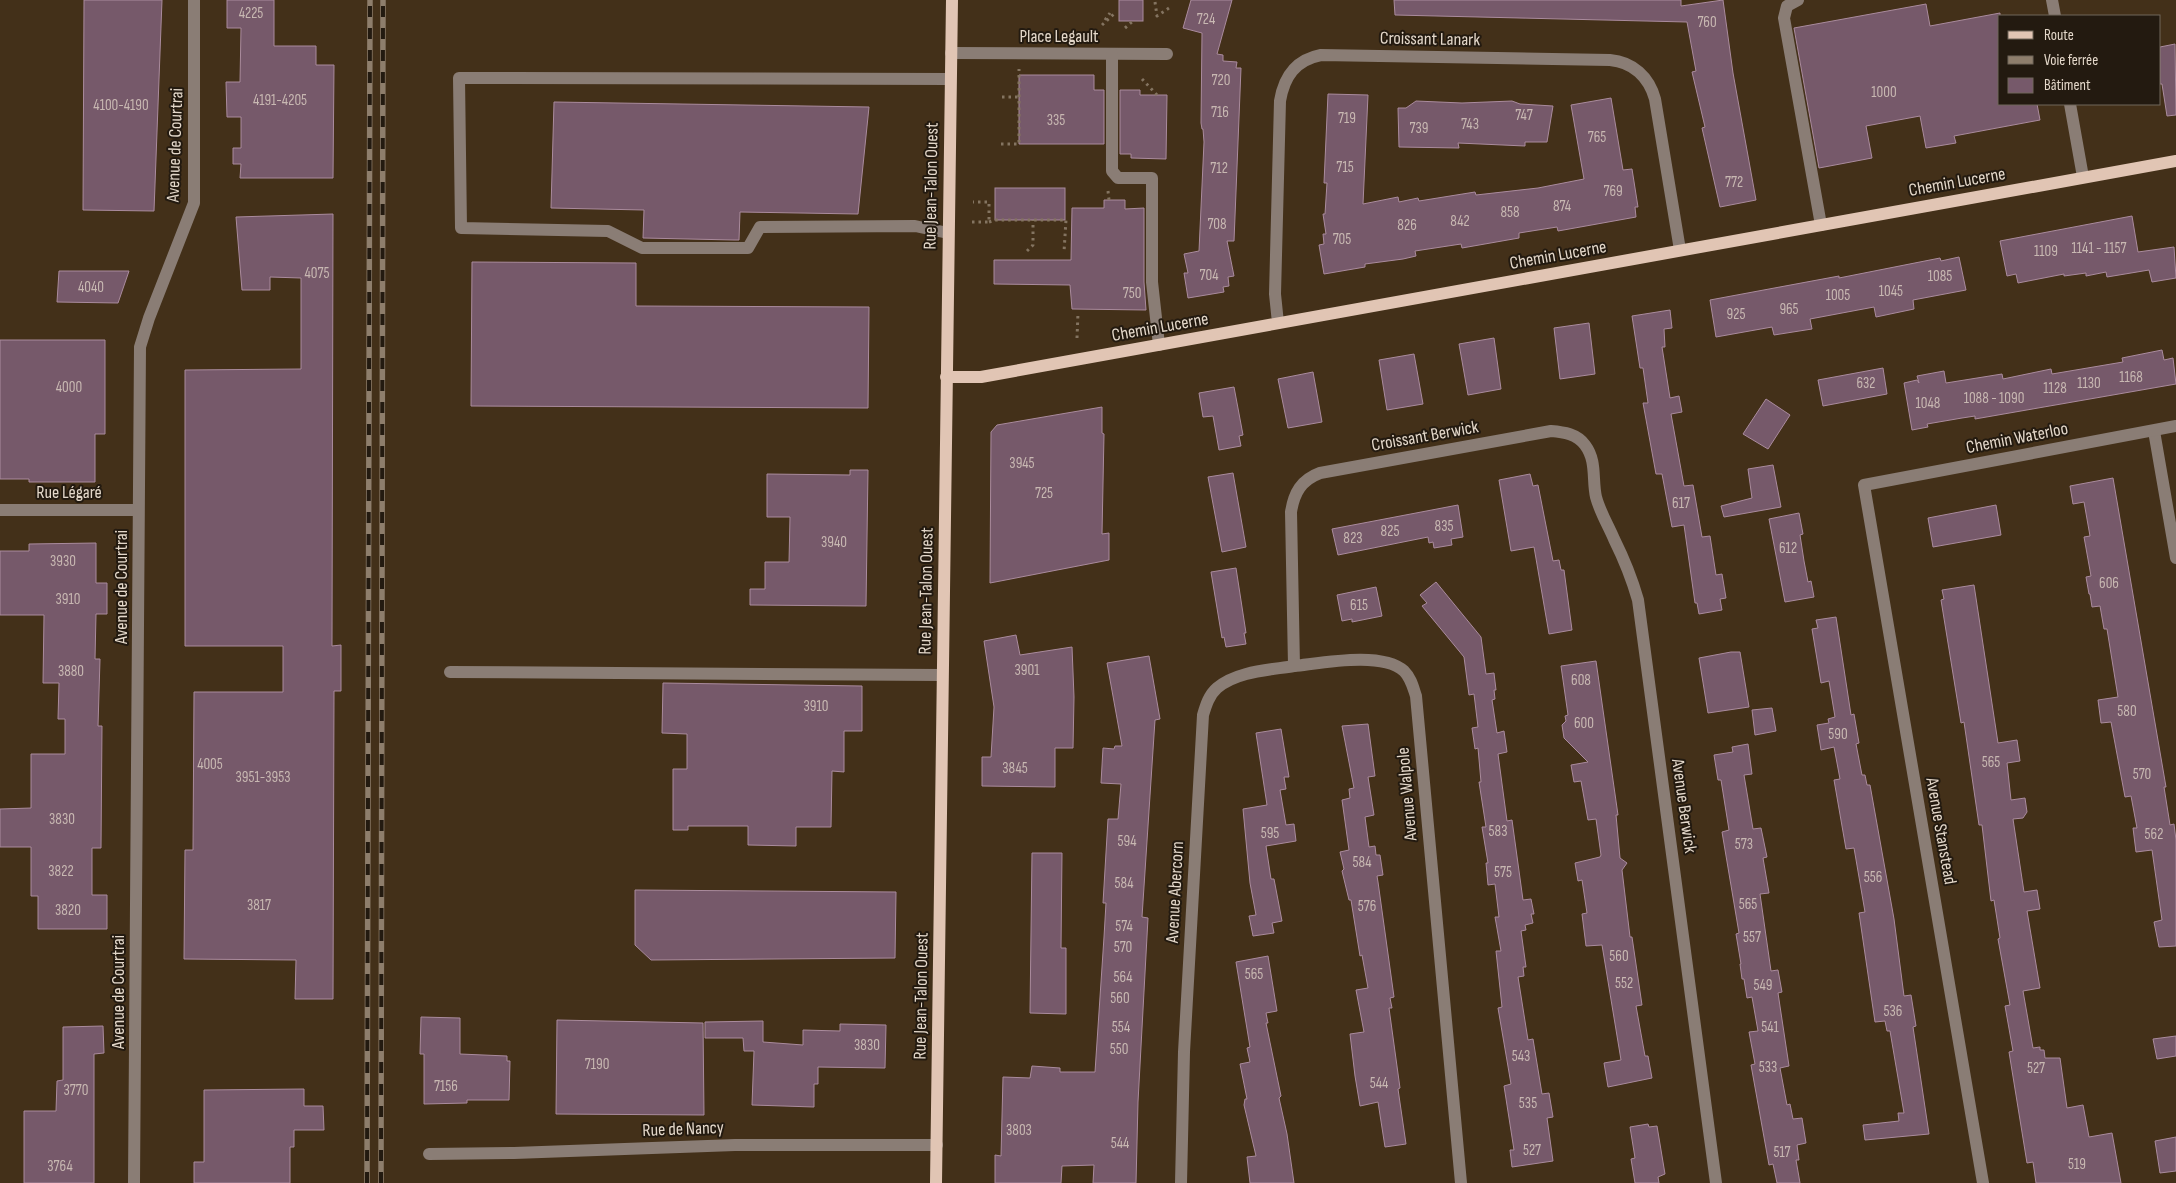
<svg xmlns="http://www.w3.org/2000/svg" width="2176" height="1183" font-family="'Sofia Sans Condensed',sans-serif">
<style>
.building{fill:#76596a;stroke:#aa8b9d}
.lines{fill:none;stroke-linecap:round;stroke-linejoin:round}
.path{stroke:#847461;stroke-width:3;stroke-dasharray:2.5 4;stroke-linecap:butt}
.minor{stroke:#8a7d75;stroke-width:12}
.major{stroke:#e1c5b4;stroke-width:12}
.rail-casing{stroke:#8e7e6c;stroke-width:5.5}
.rail{stroke:#231a10;stroke-width:4;stroke-dasharray:11;stroke-linecap:butt}
.labels{text-anchor:middle;dominant-baseline:central;stroke-width:4;stroke-linejoin:round;paint-order:stroke}
.number-label{font-size:15px;fill:#c8b8b2}
.street-label{font-size:18px;fill:#e4d8ca;stroke:#231a10}
</style>
<rect width="100%" height="100%" fill="#433019"/>
<g class="building">
<polygon points="84,0 162,0 154,211 83,210"/>
<polygon points="227,0 274,0 274,46 316,46 316,65 334,65 333,178 240,178 241,164 233,164 233,148 241,148 241,117 227,117 226,82 240,82 241,28 227,28"/>
<rect x="1119" y="0" width="24" height="21"/>
<polygon points="1191,0 1232,0 1217,54 1223,55 1223,61 1237,62 1236,68 1241,68 1234,241 1227,241 1234,276 1228,277 1229,286 1223,287 1224,292 1188,298 1184,273 1188,273 1184,254 1199,251 1204,142 1203,129 1202,129 1201,123 1202,33 1183,28"/>
<polygon points="1394,0 1681,0 1681,6 1723,0 1733,73 1756,200 1720,207 1702,128 1705,127 1692,72 1696,71 1687,22 1395,15"/>
<polygon points="1926,4 1930,26 2000,13 2000,104 2037,104 2040,120 1954,136 1956,143 1926,148 1920,116 1866,126 1872,158 1819,168 1794,28"/>
<polygon points="2175,44 2176,115 2167,116 2162,84 2160,84 2160,47"/>
<polygon points="1019,75 1094,75 1094,90 1104,90 1104,144 1019,144"/>
<polygon points="1120,90 1140,90 1140,95 1167,95 1166,159 1131,158 1131,154 1120,154"/>
<polygon points="1328,94 1368,95 1363,204 1398,197 1399,202 1418,198 1419,201 1475,192 1476,195 1538,188 1584,179 1571,105 1611,98 1623,170 1632,169 1638,207 1635,207 1636,217 1558,231 1557,227 1519,233 1519,238 1462,248 1461,244 1415,251 1416,256 1403,259 1365,264 1365,267 1324,274 1319,245 1324,244 1323,234 1326,234 1323,214 1325,214 1327,183 1324,183"/>
<polygon points="1416,101 1462,103 1512,101 1520,104 1553,106 1547,142 1525,142 1525,146 1458,143 1459,148 1399,147 1398,108 1406,108"/>
<polygon points="554,102 869,107 858,214 740,212 739,240 734,240 643,238 644,210 551,208"/>
<rect x="995" y="188" width="70" height="32"/>
<polygon points="1104,200 1125,200 1125,209 1144,208 1144,282 1146,310 1072,309 1070,285 994,284 994,260 1071,260 1072,208 1104,208"/>
<polygon points="333,214 332,646 341,645 341,691 334,691 333,999 295,999 296,960 184,959 185,850 193,850 194,692 283,692 283,646 185,646 185,370 301,369 301,278 270,277 270,290 242,290 236,217"/>
<polygon points="2132,216 2138,252 2174,247 2176,278 2152,282 2149,270 2107,277 2106,272 2086,276 2086,273 2064,276 2064,274 2018,283 2016,274 2007,276 2000,241"/>
<polygon points="1959,257 1966,290 1913,300 1914,309 1876,317 1874,307 1810,319 1812,329 1774,335 1772,327 1716,337 1710,300 1839,276 1839,278 1940,258 1941,261"/>
<polygon points="472,262 636,263 636,306 869,307 868,408 471,406"/>
<polygon points="59,271 129,271 118,303 57,302"/>
<polygon points="1670,310 1672,328 1664,329 1665,347 1662,347 1670,398 1679,396 1682,412 1671,414 1684,486 1693,485 1702,537 1710,536 1716,575 1722,574 1726,598 1720,599 1722,610 1699,614 1697,603 1695,603 1684,525 1672,527 1662,474 1656,474 1643,403 1648,403 1643,368 1640,368 1632,316"/>
<polygon points="1589,323 1595,374 1560,379 1554,328"/>
<polygon points="1494,338 1501,389 1468,395 1459,344"/>
<polygon points="0,340 105,340 105,434 95,434 95,482 29,482 29,479 0,479"/>
<polygon points="2162,350 2164,360 2173,358 2176,384 1975,419 1975,416 1962,418 1927,424 1928,427 1912,430 1904,383 1917,380 1919,383 1917,376 1944,371 1946,383 2002,374 2003,379 2051,369 2052,374 2123,362 2122,358"/>
<polygon points="1414,354 1423,404 1387,410 1379,360"/>
<polygon points="1883,368 1887,394 1823,406 1818,380"/>
<polygon points="1313,372 1322,422 1288,428 1278,379"/>
<polygon points="1234,387 1243,435 1239,436 1241,446 1219,450 1213,416 1203,417 1199,393"/>
<polygon points="1766,399 1790,415 1768,449 1743,434"/>
<polygon points="1102,407 1102,433 1104,434 1102,534 1109,533 1109,560 990,583 991,432 997,425"/>
<polygon points="1773,465 1781,507 1724,517 1721,506 1752,498 1748,469"/>
<polygon points="850,470 868,470 866,606 750,605 750,589 765,589 765,562 789,562 790,517 767,517 767,474 850,475"/>
<polygon points="1233,473 1246,547 1222,552 1208,477"/>
<polygon points="1530,474 1533,486 1538,485 1553,561 1559,560 1561,570 1564,570 1572,630 1549,634 1534,547 1511,551 1499,480"/>
<polygon points="2113,478 2166,787 2164,787 2170,825 2174,824 2176,840 2176,946 2159,947 2154,922 2162,920 2152,850 2136,852 2133,828 2137,828 2131,796 2125,797 2111,722 2101,723 2098,700 2118,697 2107,629 2104,629 2100,606 2092,607 2090,594 2089,594 2086,577 2091,576 2084,537 2090,536 2084,502 2073,504 2070,486"/>
<polygon points="1458,505 1463,537 1451,539 1452,545 1434,548 1433,542 1429,543 1428,537 1338,555 1332,529"/>
<polygon points="1996,505 2001,535 1933,547 1928,518"/>
<polygon points="1799,513 1803,534 1800,535 1804,561 1808,582 1811,581 1814,597 1785,602 1769,519"/>
<polygon points="96,543 96,583 107,583 107,614 96,614 95,659 100,659 98,726 102,726 101,848 92,848 92,895 107,895 107,929 38,929 38,896 31,896 31,847 0,847 0,809 31,808 31,754 65,754 65,719 58,719 59,683 43,683 44,615 0,615 0,551 29,551 29,544"/>
<polygon points="1236,568 1246,633 1244,633 1246,644 1226,647 1224,637 1222,638 1211,572"/>
<polygon points="1436,582 1481,637 1486,674 1494,673 1496,690 1494,690 1495,699 1492,700 1497,733 1504,731 1507,752 1498,754 1507,821 1512,820 1523,900 1531,899 1534,914 1531,914 1533,923 1525,925 1526,930 1521,931 1526,967 1523,967 1524,976 1518,977 1528,1040 1533,1039 1542,1094 1549,1093 1553,1117 1547,1118 1553,1161 1512,1167 1510,1150 1514,1150 1504,1086 1511,1084 1498,1008 1502,1007 1496,951 1501,951 1495,917 1499,917 1495,884 1488,885 1486,863 1488,863 1482,827 1486,827 1479,782 1481,782 1478,748 1475,749 1472,728 1478,727 1474,694 1469,695 1464,657 1422,606 1427,603 1420,595"/>
<polygon points="1974,585 1998,743 2017,740 2020,761 2007,763 2011,800 2025,798 2027,812 2023,818 2013,819 2024,892 2037,890 2040,909 2027,911 2040,988 2023,991 2033,1048 2040,1047 2040,1050 2044,1050 2045,1058 2060,1058 2067,1108 2083,1105 2089,1137 2112,1133 2121,1183 2036,1183 2033,1162 2027,1163 2009,1052 2013,1051 2005,1006 2010,1005 1998,939 2000,938 1994,900 1991,901 1982,825 1979,825 1964,722 1961,723 1941,600 1944,599 1942,590"/>
<polygon points="1376,587 1382,616 1352,622 1352,619 1342,621 1337,595"/>
<polygon points="1836,617 1851,715 1854,714 1859,743 1856,744 1862,775 1865,775 1867,785 1870,785 1894,919 1904,996 1911,995 1916,1026 1913,1027 1929,1134 1865,1140 1863,1125 1899,1121 1898,1113 1904,1113 1890,1031 1887,1031 1885,1021 1875,1022 1859,913 1865,912 1854,848 1846,849 1834,780 1840,779 1834,747 1821,750 1817,725 1829,723 1828,719 1835,717 1829,681 1821,683 1812,629 1818,628 1816,620"/>
<polygon points="1016,635 1020,655 1072,647 1074,697 1073,748 1055,748 1055,787 982,786 982,757 991,757 994,707 984,641"/>
<polygon points="1731,652 1740,652 1749,707 1708,713 1699,658"/>
<polygon points="1149,656 1160,719 1155,720 1142,917 1148,918 1138,1102 1136,1183 1093,1183 1094,1165 1062,1166 1061,1183 995,1183 995,1155 1001,1156 1003,1077 1030,1078 1032,1066 1060,1068 1060,1072 1095,1072 1104,937 1106,903 1103,903 1108,819 1118,819 1121,784 1101,783 1103,748 1114,749 1115,746 1122,746 1107,663"/>
<polygon points="1596,661 1618,815 1616,815 1620,858 1627,863 1622,870 1630,937 1632,937 1642,1005 1636,1006 1645,1056 1648,1056 1652,1078 1608,1087 1604,1063 1621,1060 1602,945 1586,946 1582,914 1587,913 1582,880 1578,881 1575,863 1600,857 1601,855 1596,819 1588,820 1581,781 1574,782 1571,765 1588,762 1564,738 1562,725 1566,721 1565,716 1568,715 1561,666"/>
<polygon points="663,683 862,686 862,731 844,731 844,772 832,771 831,827 796,827 796,846 748,845 748,826 688,826 688,830 673,830 673,769 687,769 687,734 662,733"/>
<polygon points="1772,708 1776,731 1755,735 1752,710"/>
<polygon points="1368,724 1375,776 1368,777 1374,815 1365,817 1369,847 1375,846 1376,855 1380,855 1383,875 1377,876 1378,882 1394,997 1390,998 1392,1008 1389,1008 1400,1088 1398,1089 1406,1144 1385,1147 1378,1102 1360,1106 1355,1076 1350,1034 1364,1032 1356,990 1368,988 1362,955 1360,956 1351,900 1349,900 1342,871 1344,869 1340,852 1349,850 1342,800 1350,798 1349,789 1354,788 1342,726"/>
<polygon points="1281,729 1289,777 1284,777 1286,789 1280,790 1286,825 1294,824 1296,841 1266,846 1271,879 1274,879 1282,921 1272,923 1274,933 1253,936 1249,916 1256,915 1250,883 1243,809 1267,805 1256,733"/>
<polygon points="1748,744 1752,774 1744,775 1753,829 1761,828 1767,857 1763,858 1769,893 1760,894 1771,971 1778,970 1782,992 1778,993 1789,1066 1780,1068 1787,1105 1790,1104 1793,1119 1802,1118 1806,1143 1797,1145 1799,1160 1796,1160 1800,1183 1777,1183 1773,1164 1769,1165 1751,1065 1755,1064 1749,1032 1758,1031 1752,997 1747,998 1744,979 1742,979 1740,964 1741,964 1736,934 1739,933 1722,832 1729,830 1721,780 1718,780 1714,755 1733,752 1732,747"/>
<polygon points="1032,853 1062,853 1061,948 1066,948 1066,1014 1030,1013"/>
<polygon points="635,890 896,892 895,958 651,960 635,945"/>
<polygon points="1268,956 1277,1011 1266,1013 1268,1023 1266,1023 1281,1096 1279,1098 1287,1134 1294,1183 1250,1183 1247,1157 1256,1156 1244,1105 1245,1099 1247,1099 1240,1064 1250,1062 1247,1048 1250,1047 1236,962"/>
<polygon points="421,1017 460,1018 460,1054 507,1056 507,1061 510,1061 509,1100 467,1100 467,1103 424,1104 424,1054 420,1054"/>
<polygon points="557,1020 703,1023 704,1115 556,1114"/>
<polygon points="763,1021 763,1042 803,1045 803,1030 840,1031 840,1024 886,1025 885,1068 818,1067 818,1084 814,1084 814,1107 752,1105 754,1051 744,1051 743,1038 705,1038 705,1022"/>
<polygon points="103,1026 104,1053 94,1054 94,1183 24,1183 24,1111 56,1111 57,1081 63,1080 63,1027"/>
<polygon points="2176,1036 2176,1056 2157,1059 2153,1039"/>
<polygon points="304,1089 304,1106 323,1106 324,1130 294,1130 294,1147 290,1147 290,1183 194,1183 194,1162 204,1162 204,1090"/>
<polygon points="1648,1124 1649,1127 1657,1126 1665,1174 1658,1177 1659,1183 1635,1183 1631,1159 1635,1158 1630,1127"/>
<polygon points="2176,1137 2176,1171 2160,1173 2155,1141"/>
</g>
<g class="lines">
<g class="path">
<polyline points="1155,2 1157,16 1169,8"/>
<polyline points="1105,20 1110,13"/>
<polyline points="1102,25 1115,13"/>
<polyline points="1125,28 1133,21"/>
<polyline points="1142,79 1157,95"/>
<polyline points="1002,97 1019,97"/>
<polyline points="1001,144 1019,144 1019,69"/>
<polyline points="1108,191 1109,200"/>
<polyline points="972,222 989,222 989,202 973,202"/>
<polyline points="989,222 995,220 1066,220 1064,252"/>
<polyline points="1027,251 1033,245 1033,220"/>
<polyline points="1077,338 1078,313"/>
</g>
<g class="minor">
<polyline points="1798,0 1787,6 1784,18 1821,225"/>
<polyline points="2052,0 2055,16"/>
<polyline points="951,53 1167,54"/>
<polyline points="1112,54 1112,171 1118,178 1152,178 1152,282 1159,345"/>
<polyline points="2070,104 2083,177"/>
<polyline points="948,233 915,226 760,227 748,248 642,248 608,231 461,228 459,78 950,79"/>
<path d="M1278,323L1275,294L1280,101C1284,77 1295,60 1321,55L1610,60C1633,62 1649,77 1655,99L1680,250"/>
<polyline points="2154,431 2176,558"/>
<polyline points="0,510 138,510"/>
<polyline points="450,672 942,675"/>
<polyline points="429,1154 514,1153 735,1145 937,1145"/>
<polyline points="134,1183 140,347 149,318 194,203 194,0"/>
<path d="M1181,1183L1184,1052L1203,715C1206,705 1209,695 1217,688C1237,671 1270,670 1294,666"/>
<path d="M1461,1183L1416,696C1413,687 1411,678 1404,671C1382,651 1322,663 1294,666L1291,512C1294,493 1301,480 1320,473L1551,431C1564,432 1577,434 1585,445C1597,461 1592,479 1596,497C1600,512 1608,525 1614,539C1624,559 1632,579 1638,600L1716,1183"/>
<polyline points="1983,1183 1864,485 2176,426"/>
</g>
<g class="major">
<polyline points="946,377 981,377 2176,161"/>
<polyline points="936,1183 952,0"/>
</g>
<g class="rail-casing">
<g id="rail">
<polyline points="367,1183 370,0"/>
<polyline points="381,1183 383,0"/>
</g>
</g>
<use href="#rail" class="rail"/>
</g>
<g class="labels">
<g class="number-label">
<text x="251" y="13">4225</text>
<text x="1206" y="19">724</text>
<text x="1707" y="22">760</text>
<text x="1221" y="80">720</text>
<text x="1884" y="92">1000</text>
<text x="280" y="100">4191-4205</text>
<text x="121" y="105">4100-4190</text>
<text x="1220" y="112">716</text>
<text x="1524" y="115">747</text>
<text x="1347" y="118">719</text>
<text x="1056" y="120">335</text>
<text x="1470" y="124">743</text>
<text x="1419" y="128">739</text>
<text x="1597" y="137">765</text>
<text x="1345" y="167">715</text>
<text x="1219" y="168">712</text>
<text x="1734" y="182">772</text>
<text x="1613" y="191">769</text>
<text x="1562" y="206">874</text>
<text x="1510" y="212">858</text>
<text x="1460" y="221">842</text>
<text x="1217" y="224">708</text>
<text x="1407" y="225">826</text>
<text x="1342" y="239">705</text>
<text x="2099" y="248">1141 - 1157</text>
<text x="2046" y="251">1109</text>
<text x="317" y="273">4075</text>
<text x="1209" y="275">704</text>
<text x="1940" y="276">1085</text>
<text x="91" y="287">4040</text>
<text x="1891" y="291">1045</text>
<text x="1132" y="293">750</text>
<text x="1838" y="295">1005</text>
<text x="1789" y="309">965</text>
<text x="1736" y="314">925</text>
<text x="2131" y="377">1168</text>
<text x="1866" y="383">632</text>
<text x="2089" y="383">1130</text>
<text x="69" y="387">4000</text>
<text x="2055" y="388">1128</text>
<text x="1994" y="398">1088 - 1090</text>
<text x="1928" y="403">1048</text>
<text x="1022" y="463">3945</text>
<text x="1044" y="493">725</text>
<text x="1681" y="503">617</text>
<text x="1444" y="526">835</text>
<text x="1390" y="531">825</text>
<text x="1353" y="538">823</text>
<text x="834" y="542">3940</text>
<text x="1788" y="548">612</text>
<text x="63" y="561">3930</text>
<text x="2109" y="583">606</text>
<text x="68" y="599">3910</text>
<text x="1359" y="605">615</text>
<text x="1027" y="670">3901</text>
<text x="71" y="671">3880</text>
<text x="1581" y="680">608</text>
<text x="816" y="706">3910</text>
<text x="2127" y="711">580</text>
<text x="1584" y="723">600</text>
<text x="1838" y="734">590</text>
<text x="1991" y="762">565</text>
<text x="210" y="764">4005</text>
<text x="1015" y="768">3845</text>
<text x="2142" y="774">570</text>
<text x="263" y="777">3951-3953</text>
<text x="62" y="819">3830</text>
<text x="1498" y="831">583</text>
<text x="1270" y="833">595</text>
<text x="2154" y="834">562</text>
<text x="1127" y="841">594</text>
<text x="1744" y="844">573</text>
<text x="1362" y="862">584</text>
<text x="61" y="871">3822</text>
<text x="1503" y="872">575</text>
<text x="1873" y="877">556</text>
<text x="1124" y="883">584</text>
<text x="1748" y="904">565</text>
<text x="259" y="905">3817</text>
<text x="1367" y="906">576</text>
<text x="68" y="910">3820</text>
<text x="1124" y="926">574</text>
<text x="1752" y="937">557</text>
<text x="1123" y="947">570</text>
<text x="1619" y="956">560</text>
<text x="1254" y="974">565</text>
<text x="1123" y="977">564</text>
<text x="1624" y="983">552</text>
<text x="1763" y="985">549</text>
<text x="1120" y="998">560</text>
<text x="1893" y="1011">536</text>
<text x="1121" y="1027">554</text>
<text x="1770" y="1027">541</text>
<text x="867" y="1045">3830</text>
<text x="1119" y="1049">550</text>
<text x="1521" y="1056">543</text>
<text x="597" y="1064">7190</text>
<text x="1768" y="1067">533</text>
<text x="2036" y="1068">527</text>
<text x="1379" y="1083">544</text>
<text x="446" y="1086">7156</text>
<text x="76" y="1090">3770</text>
<text x="1528" y="1103">535</text>
<text x="1019" y="1130">3803</text>
<text x="1120" y="1143">544</text>
<text x="1532" y="1150">527</text>
<text x="1782" y="1152">517</text>
<text x="2077" y="1164">519</text>
<text x="60" y="1166">3764</text>
</g>
<g class="street-label">
<text x="1059" y="36">Place Legault</text>
<text transform="translate(1430 39) rotate(1)">Croissant Lanark</text>
<text transform="translate(175 145) rotate(-88)">Avenue de Courtrai</text>
<text transform="translate(1957 182) rotate(-10)">Chemin Lucerne</text>
<text transform="translate(931 186) rotate(-89)">Rue Jean-Talon Ouest</text>
<text transform="translate(1558 255) rotate(-10)">Chemin Lucerne</text>
<text transform="translate(1160 327) rotate(-10)">Chemin Lucerne</text>
<text transform="translate(1425 436) rotate(-10)">Croissant Berwick</text>
<text transform="translate(2017 438) rotate(-11)">Chemin Waterloo</text>
<text x="69" y="492">Rue Légaré</text>
<text transform="translate(121 587) rotate(-90)">Avenue de Courtrai</text>
<text transform="translate(926 591) rotate(-89)">Rue Jean-Talon Ouest</text>
<text transform="translate(1407 794) rotate(-95)">Avenue Walpole</text>
<text transform="translate(1684 806) rotate(82)">Avenue Berwick</text>
<text transform="translate(1941 831) rotate(80)">Avenue Stanstead</text>
<text transform="translate(1175 892) rotate(-87)">Avenue Abercorn</text>
<text transform="translate(118 992) rotate(-90)">Avenue de Courtrai</text>
<text transform="translate(921 996) rotate(-89)">Rue Jean-Talon Ouest</text>
<text transform="translate(683 1129) rotate(-2)">Rue de Nancy</text>
</g>
</g>
<rect x="1998" y="15" width="162" height="90" fill="#231a10" stroke="#70665a"/>
<rect x="2008" y="31" width="25" height="8" fill="#e1c5b4" stroke="#70665a"/>
<text x="2044" y="40" font-size="15" fill="#e4d8ca">Route</text>
<rect x="2008" y="56" width="25" height="8" fill="#8e7e6c" stroke="#70665a"/>
<text x="2044" y="65" font-size="15" fill="#e4d8ca">Voie ferrée</text>
<rect x="2008" y="78" width="25" height="15" fill="#76596a" stroke="#70665a"/>
<text x="2044" y="90" font-size="15" fill="#e4d8ca">Bâtiment</text>
</svg>
